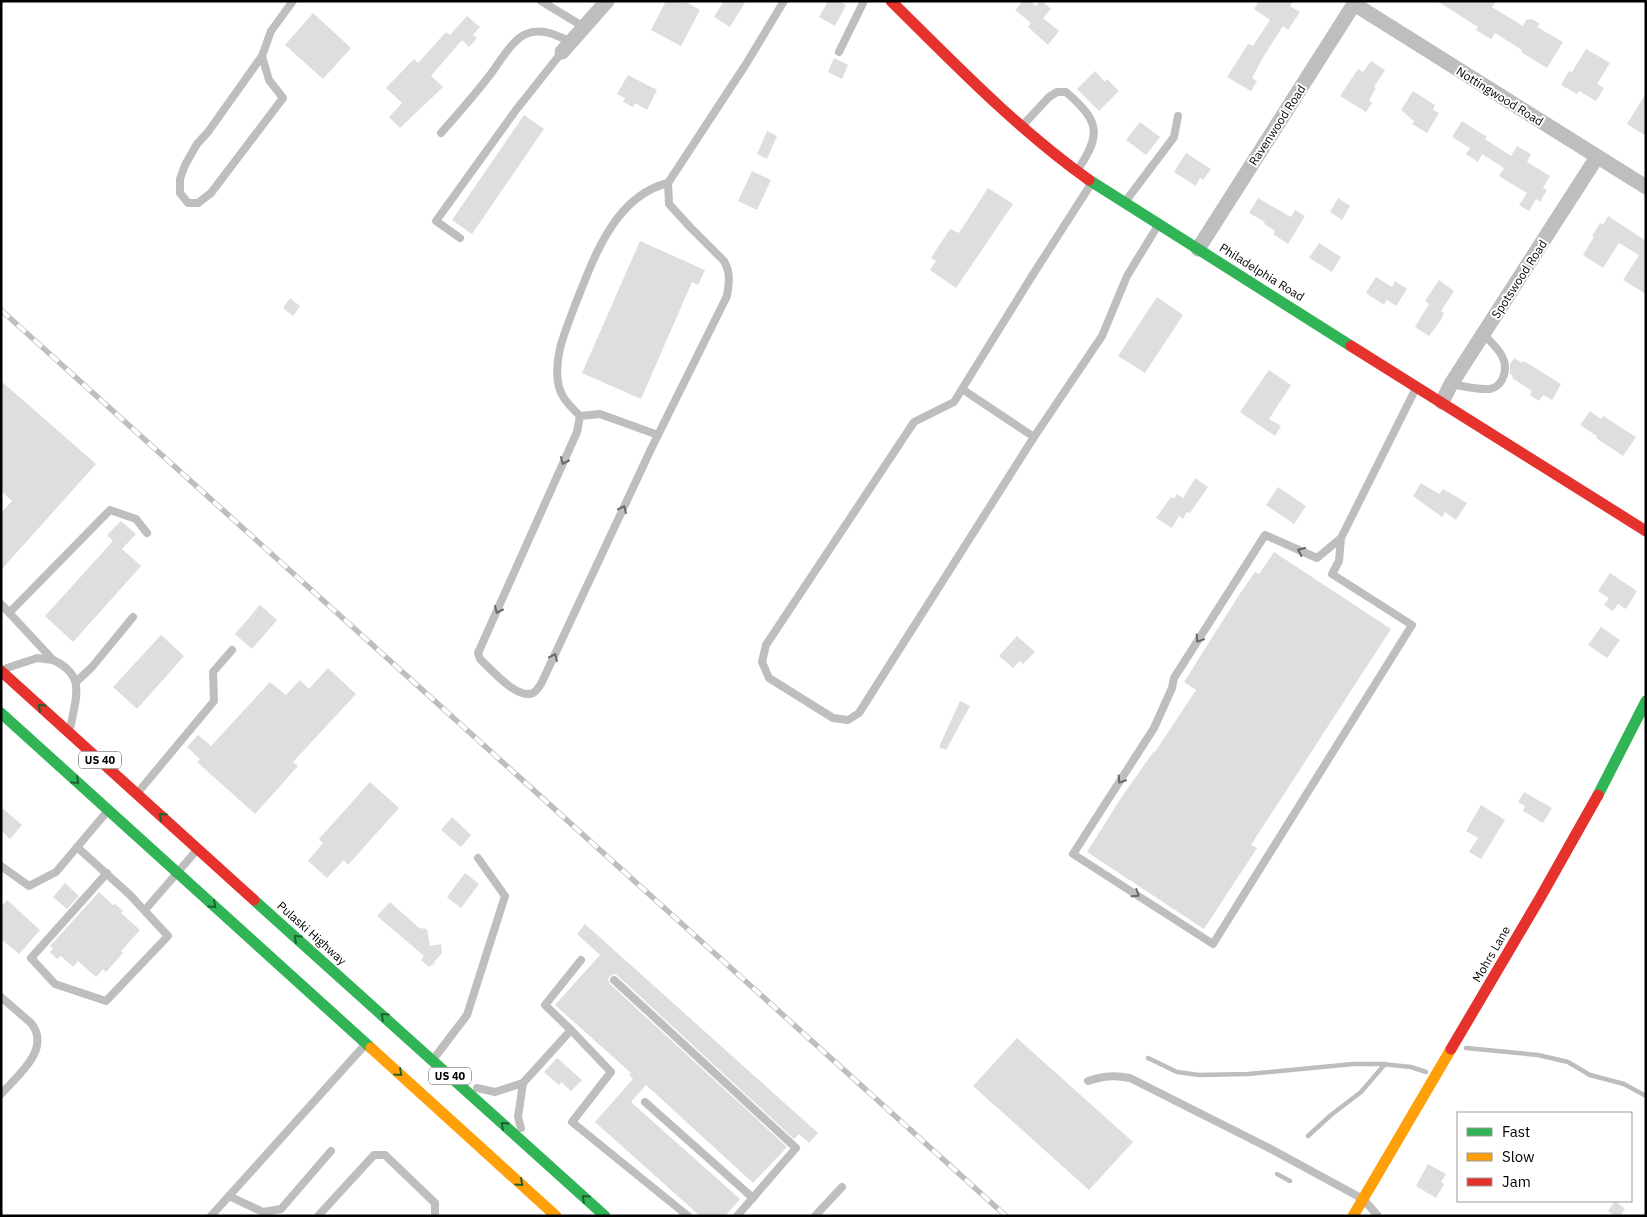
<svg xmlns="http://www.w3.org/2000/svg" width="1647" height="1217" font-family="'IBM Plex Sans',sans-serif">
<style>
.lines{fill:none;stroke-linecap:round;stroke-linejoin:round}
.stream{stroke:#bdbdbd;stroke-width:4.5}
.building{fill:#dedede}
.lane{stroke:#bebebe;stroke-width:8}
.street{stroke:#bebebe;stroke-width:15}
.fast{stroke:#30b455;stroke-width:11}
.slow{stroke:#ff9f0a;stroke-width:11}
.jam{stroke:#e5322d;stroke-width:11}
.rail-casing{stroke:#bebebe;stroke-width:5.5}
.rail{stroke:#fff;stroke-width:4;stroke-dasharray:11;stroke-linecap:butt}
.oneway{stroke:#686868}
.oneway2{stroke:#1a632f}
.labels{text-anchor:middle;dominant-baseline:central;stroke-width:4;stroke-linejoin:round;paint-order:stroke}
.shield{fill:#fff;stroke:#4c4c4c;stroke-width:1}
.shield-label{font-size:11px;font-weight:bold;fill:#000}
.street-label{font-size:12px;fill:#000;stroke:#fff}
</style>
<rect width="100%" height="100%" fill="#fff"/>
<g class="lines">
<g class="stream">
<polyline points="1466,1048 1538,1055 1568,1062 1590,1075 1624,1084 1646,1096"/>
<polyline points="1148,1058 1177,1072 1199,1075 1248,1074 1353,1064 1382,1064 1411,1067 1426,1072"/>
<polyline points="1308,1136 1331,1115 1361,1092 1385,1064"/>
<polyline points="1277,1174 1290,1181"/>
</g>
</g>
<g class="building">
<polygon points="666,1 684,1 700,10 681,46 651,30"/>
<polygon points="724,1 746,1 730,27 714,17"/>
<polygon points="828,1 839,1 846,5 835,26 819,17"/>
<polygon points="1023,1 1030,1 1036,6 1040,1 1042,1 1051,9 1043,18 1059,31 1048,45 1028,27 1031,23 1015,10"/>
<polygon points="1259,1 1293,1 1290,6 1300,12 1288,30 1283,26 1265,54 1252,78 1257,81 1251,91 1227,77 1248,44 1253,46 1270,20 1254,9"/>
<polygon points="1437,1 1496,1 1492,7 1523,26 1526,20 1532,19 1540,24 1537,27 1563,42 1547,68 1521,52 1522,50 1495,33 1491,39 1476,30 1478,27"/>
<polygon points="313,13 351,48 323,79 285,45"/>
<polygon points="467,16 480,27 473,35 477,38 469,47 462,40 431,76 443,87 400,128 389,117 402,103 386,88 414,59 418,63 446,32 450,35"/>
<polygon points="1586,49 1610,63 1597,84 1604,88 1596,101 1579,91 1577,94 1561,85 1569,71 1572,72"/>
<polygon points="834,58 848,65 842,79 828,72"/>
<polygon points="1371,61 1385,70 1374,87 1376,88 1369,100 1372,103 1366,112 1340,96 1358,69 1363,72"/>
<polygon points="1095,71 1105,82 1107,79 1119,91 1099,111 1077,89"/>
<polygon points="628,75 657,90 647,110 635,103 633,107 623,102 625,98 617,94"/>
<polygon points="1413,91 1435,105 1433,110 1439,113 1427,133 1412,124 1414,121 1401,110"/>
<polygon points="1646,93 1646,136 1627,124"/>
<polygon points="524,115 544,129 472,234 452,220"/>
<polygon points="1462,121 1487,137 1485,139 1511,156 1517,146 1531,154 1527,162 1550,176 1543,188 1547,190 1540,202 1536,199 1529,211 1519,205 1527,193 1499,176 1504,168 1482,154 1478,162 1466,154 1470,148 1452,137"/>
<polygon points="1140,122 1160,137 1146,155 1126,140"/>
<polygon points="767,131 777,136 767,159 757,154"/>
<polygon points="1186,153 1211,169 1203,180 1200,178 1196,186 1174,172"/>
<polygon points="752,171 771,180 757,210 738,201"/>
<polygon points="988,188 1013,204 956,288 930,270 936,261 931,258 950,229 959,233"/>
<polygon points="1258,198 1291,217 1295,210 1305,216 1288,244 1273,234 1275,231 1264,224 1265,222 1249,213"/>
<polygon points="1338,198 1350,206 1342,220 1330,212"/>
<polygon points="1608,216 1646,241 1646,294 1623,280 1639,255 1619,243 1603,268 1583,255 1594,237 1592,236 1600,223 1603,225"/>
<polygon points="640,241 705,270 698,285 692,282 641,399 582,373"/>
<polygon points="1319,243 1341,257 1332,272 1309,258"/>
<polygon points="1376,277 1392,287 1395,281 1407,289 1396,306 1387,300 1384,305 1366,293"/>
<polygon points="1439,280 1454,291 1441,311 1444,313 1441,320 1429,336 1415,327 1429,304 1425,301"/>
<polygon points="1157,297 1183,315 1145,373 1118,356"/>
<polygon points="290,298 300,306 293,316 283,308"/>
<polygon points="1514,358 1522,363 1523,361 1529,364 1561,384 1552,400 1543,395 1539,401 1530,395 1532,391 1512,378 1513,376 1510,374 1510,364"/>
<polygon points="1269,370 1291,385 1269,419 1281,426 1275,436 1240,412"/>
<polygon points="1,381 96,464 1,570 1,513 12,501 1,491"/>
<polygon points="1590,411 1601,419 1603,416 1636,437 1623,456 1596,438 1597,436 1580,425"/>
<polygon points="1195,478 1208,487 1190,513 1187,512 1183,519 1179,516 1172,528 1156,518 1171,497 1174,499 1177,494 1183,498"/>
<polygon points="1421,483 1439,494 1443,489 1467,503 1456,520 1445,512 1442,517 1413,496"/>
<polygon points="1278,487 1306,506 1294,524 1266,505"/>
<polygon points="121,521 136,534 122,549 141,566 73,642 45,616 113,541 107,535"/>
<polygon points="1274,552 1391,629 1251,845 1257,848 1204,929 1087,852 1121,798 1154,751 1155,752 1196,690 1184,682 1241,592 1255,572 1259,574"/>
<polygon points="1610,573 1637,591 1626,609 1618,604 1613,611 1604,605 1609,598 1598,591"/>
<polygon points="260,605 277,620 252,649 235,634"/>
<polygon points="1601,627 1620,640 1607,658 1588,645"/>
<polygon points="161,635 184,656 137,709 113,687"/>
<polygon points="1017,636 1035,652 1023,664 1020,661 1013,668 999,656"/>
<polygon points="328,668 356,694 293,762 298,766 255,814 197,762 200,759 187,747 198,735 211,746 270,682 286,695 300,680 309,689"/>
<polygon points="960,701 970,706 946,750 939,747"/>
<polygon points="370,782 399,808 348,865 344,860 327,878 308,861 323,843 319,839"/>
<polygon points="1524,792 1552,808 1543,823 1523,811 1525,806 1518,802"/>
<polygon points="1481,805 1505,820 1481,859 1469,852 1478,838 1466,831"/>
<polygon points="1,807 22,825 10,839 1,830"/>
<polygon points="452,817 471,835 461,847 441,830"/>
<polygon points="465,873 479,884 461,908 447,897"/>
<polygon points="65,883 79,896 67,909 53,897"/>
<polygon points="99,892 113,905 115,904 123,911 121,913 140,930 121,951 123,953 106,972 103,969 96,977 78,961 73,967 61,956 57,959 50,952 53,948 50,946"/>
<polygon points="7,900 40,930 19,954 1,939 1,907"/>
<polygon points="390,902 419,928 427,929 430,946 441,944 442,953 434,962 435,965 433,964 429,967 421,960 424,956 377,916"/>
<polygon points="585,924 818,1133 809,1143 799,1134 794,1139 618,976 615,974 610,976 608,979 610,984 787,1147 753,1183 646,1085 631,1102 740,1199 725,1216 700,1216 595,1122 633,1079 629,1075 631,1073 555,1005 600,955 577,934"/>
<polygon points="1017,1038 1133,1142 1089,1190 973,1086"/>
<polygon points="557,1058 582,1080 571,1091 561,1082 559,1085 544,1072"/>
<polygon points="1428,1164 1446,1174 1441,1182 1444,1184 1436,1198 1416,1186"/>
<polygon points="1615,1201 1625,1209 1620,1216 1615,1216 1608,1211"/>
</g>
<g class="lines">
<g class="lane">
<polyline points="541,1 584,27"/>
<polyline points="839,52 864,1"/>
<polyline points="262,56 208,132 197,144 185,165 180,179 180,193 188,203 198,203 211,193 283,98 269,80 262,56 271,31 293,1"/>
<path d="M1023,125L1049,97L1057,92H1066C1098,120 1103,133 1078,169"/>
<path d="M441,133C456,116 472,98 486,80C497,67 511,40 526,34C541,27 558,36 571,42"/>
<polyline points="1091,184 1032,276 954,402 914,422 766,645 762,662 769,678 833,718 848,720 859,713 1034,437 1102,336 1127,276 1157,227"/>
<polyline points="1125,202 1174,137 1178,116"/>
<polyline points="460,238 436,221 516,110 562,52"/>
<path d="M1451,384C1463,386 1477,390 1490,389C1495,388 1499,385 1502,380C1512,360 1496,347 1483,334"/>
<polyline points="962,389 1034,437"/>
<path d="M580,416L577,432L478,653L480,659C491,669 517,700 533,693C536,691 539,687 541,684L652,447L727,296C729,283 731,273 724,261L690,227L669,204L668,183"/>
<path d="M658,435L600,414L580,416C570,406 560,397 558,382C554,354 566,330 575,305C593,260 614,196 668,183L746,64L784,1"/>
<polyline points="1341,538 1339,561 1332,574 1412,625 1213,944 1073,854 1154,728 1172,688 1174,678 1265,535 1317,558 1341,538 1416,388"/>
<path d="M1,604L53,660C86,675 76,696 71,725"/>
<polyline points="9,613 110,510 136,519 147,533"/>
<polyline points="7,668 37,658 53,660"/>
<polyline points="76,682 92,667 133,617"/>
<polyline points="140,790 214,701 213,672 232,650"/>
<polyline points="77,847 130,895 168,936 106,1001 55,984 31,958 107,873"/>
<polyline points="1,866 29,886 56,872 105,814"/>
<polyline points="145,910 196,851"/>
<polyline points="614,980 796,1148 737,1216"/>
<path d="M1,997L31,1023C52,1049 17,1076 1,1094"/>
<polyline points="571,1030 611,1072 572,1122 688,1216"/>
<polyline points="435,1057 467,1015 505,896 478,858"/>
<path d="M1088,1081C1103,1076 1114,1075 1130,1078L1269,1148L1363,1199L1378,1216"/>
<polyline points="477,1088 495,1092 523,1083 571,1030 545,1005 581,960"/>
<polyline points="645,1102 753,1198"/>
<polyline points="521,1128 518,1117 523,1083"/>
<polyline points="229,1196 263,1212 281,1209 331,1151"/>
<polyline points="211,1216 363,1047"/>
<polyline points="318,1216 374,1155 385,1155 435,1203 435,1216"/>
<polyline points="815,1216 842,1187"/>
</g>
<g class="street">
<polyline points="1354,4 1646,187"/>
<polyline points="562,52 607,1"/>
<polyline points="1198,249 1356,1"/>
<polyline points="1442,402 1451,384 1597,157"/>
</g>
<g class="fast">
<polyline points="1089,180 1351,346"/>
<polyline points="1,713 371,1048"/>
<polyline points="1598,795 1646,701"/>
<polyline points="254,900 605,1216"/>
</g>
<g class="slow">
<polyline points="371,1048 556,1216"/>
<polyline points="1353,1216 1451,1049"/>
</g>
<g class="jam">
<path d="M891,1C954,63 1016,128 1089,180"/>
<polyline points="1351,346 1646,531"/>
<polyline points="1,671 254,900"/>
<polyline points="1451,1049 1540,898 1598,795"/>
</g>
<g class="rail-casing">
<polyline id="rail" points="1,310 1006,1216"/>
</g>
<use href="#rail" class="rail"/>
</g>
<defs><path id="oneway-chevron" d="M-2-3.5L2.5 0L-2 3.5" fill="none" stroke-width="1.6" stroke-linecap="round" stroke-linejoin="round" transform="scale(1.25)"/></defs>
<g class="oneway">
<use href="#oneway-chevron" transform="translate(564 461) rotate(114)"/>
<use href="#oneway-chevron" transform="translate(623 509) rotate(-65)"/>
<use href="#oneway-chevron" transform="translate(1301 551) rotate(-155)"/>
<use href="#oneway-chevron" transform="translate(498 610) rotate(114)"/>
<use href="#oneway-chevron" transform="translate(1199 639) rotate(123)"/>
<use href="#oneway-chevron" transform="translate(554 657) rotate(-65)"/>
<use href="#oneway-chevron" transform="translate(1121 780) rotate(123)"/>
<use href="#oneway-chevron" transform="translate(1136 894) rotate(33)"/>
</g>
<g class="oneway2">
<use href="#oneway-chevron" transform="translate(41 707) rotate(-138)"/>
<use href="#oneway-chevron" transform="translate(76 781) rotate(42)"/>
<use href="#oneway-chevron" transform="translate(162 816) rotate(-138)"/>
<use href="#oneway-chevron" transform="translate(213 905) rotate(42)"/>
<use href="#oneway-chevron" transform="translate(297 938) rotate(-138)"/>
<use href="#oneway-chevron" transform="translate(384 1016) rotate(-138)"/>
<use href="#oneway-chevron" transform="translate(399 1073) rotate(42)"/>
<use href="#oneway-chevron" transform="translate(504 1125) rotate(-138)"/>
<use href="#oneway-chevron" transform="translate(520 1183) rotate(42)"/>
<use href="#oneway-chevron" transform="translate(585 1198) rotate(-138)"/>
</g>
<g class="labels">
<g class="shield">
<rect x="79" y="751.5" width="42" height="17" rx="4"/>
<rect x="429" y="1067.5" width="42" height="17" rx="4"/>
</g>
<g class="shield-label">
<text x="100" y="760">US 40</text>
<text x="450" y="1076">US 40</text>
</g>
<g class="street-label">
<text transform="translate(1500 96) rotate(32)">Nottingwood Road</text>
<text transform="translate(1277 125) rotate(-57)">Ravenwood Road</text>
<text transform="translate(1262 272) rotate(32)">Philadelphia Road</text>
<text transform="translate(1519 279) rotate(-57)">Spotswood Road</text>
<text transform="translate(312 933) rotate(42)">Pulaski Highway</text>
<text transform="translate(1491 954) rotate(-60)">Mohrs Lane</text>
</g>
</g>
<rect width="1647" height="1217" fill="none" stroke="#000000" stroke-width="5"/>
<rect x="1457" y="1112" width="175" height="90" fill="#ffffff" stroke="#999999"/>
<rect x="1467" y="1128" width="25" height="8" fill="#30b455" stroke="#999999"/>
<text x="1502" y="1137" font-size="15" fill="#000000">Fast</text>
<rect x="1467" y="1153" width="25" height="8" fill="#ff9f0a" stroke="#999999"/>
<text x="1502" y="1162" font-size="15" fill="#000000">Slow</text>
<rect x="1467" y="1178" width="25" height="8" fill="#e5322d" stroke="#999999"/>
<text x="1502" y="1187" font-size="15" fill="#000000">Jam</text>
</svg>
